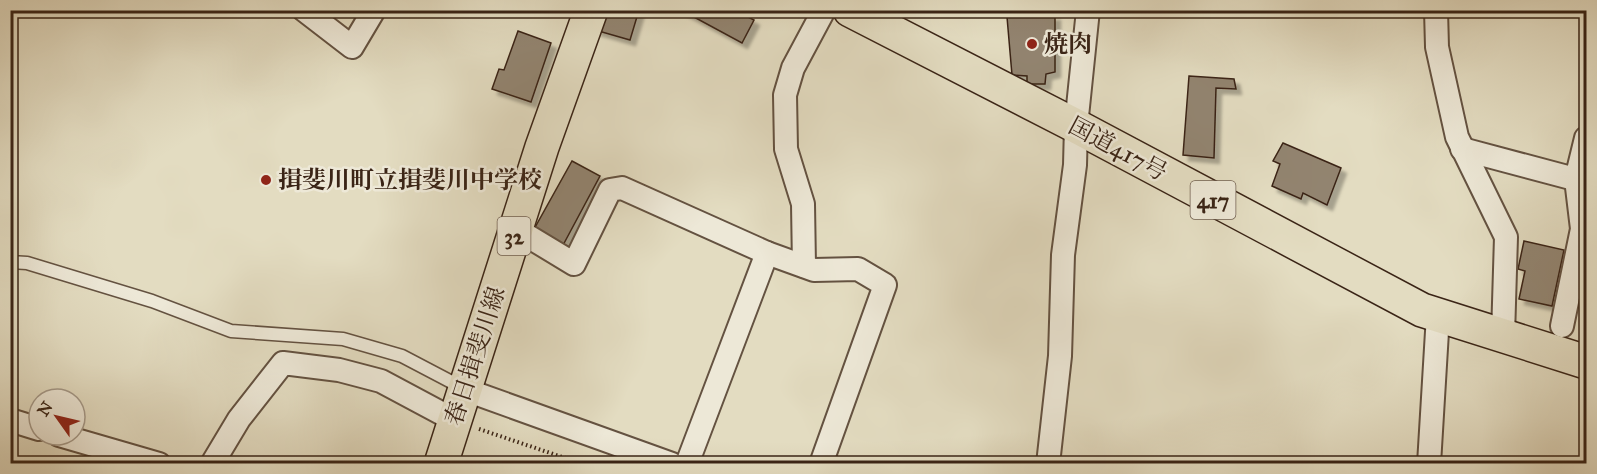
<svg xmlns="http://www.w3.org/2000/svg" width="1597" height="474" font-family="'IM FELL Great Primer','Noto Serif JP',serif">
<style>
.building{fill:#92846f;stroke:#3a2416;stroke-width:1.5;filter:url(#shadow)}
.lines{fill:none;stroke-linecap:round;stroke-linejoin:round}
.lane-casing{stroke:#645241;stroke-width:15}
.street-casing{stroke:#645241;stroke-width:26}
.primary-casing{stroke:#3a2416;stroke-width:36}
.highway-casing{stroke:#3a2416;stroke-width:36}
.path{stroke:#3a2416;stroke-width:4;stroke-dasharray:1.5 3;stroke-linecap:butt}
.lane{stroke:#ede8d7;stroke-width:12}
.street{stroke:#ede8d7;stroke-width:22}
.primary{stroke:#e3dcc1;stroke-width:33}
.highway{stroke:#e3dcc1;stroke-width:33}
.poi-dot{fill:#8f2418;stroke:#ede8d7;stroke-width:2}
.labels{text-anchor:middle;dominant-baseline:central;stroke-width:5;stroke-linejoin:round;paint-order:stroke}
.shield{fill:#ede8d7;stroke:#705f50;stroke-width:1.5}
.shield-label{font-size:22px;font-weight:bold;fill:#3a2416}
.poi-label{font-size:24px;font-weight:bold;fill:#3a2416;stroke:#ede8d7;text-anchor:start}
.street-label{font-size:24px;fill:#3a2416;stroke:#ede8d7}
</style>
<defs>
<filter id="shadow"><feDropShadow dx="5.5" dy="5.5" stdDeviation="1.5" flood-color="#0004"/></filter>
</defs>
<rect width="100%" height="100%" fill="#e3dcc1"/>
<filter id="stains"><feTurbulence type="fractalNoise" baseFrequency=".00333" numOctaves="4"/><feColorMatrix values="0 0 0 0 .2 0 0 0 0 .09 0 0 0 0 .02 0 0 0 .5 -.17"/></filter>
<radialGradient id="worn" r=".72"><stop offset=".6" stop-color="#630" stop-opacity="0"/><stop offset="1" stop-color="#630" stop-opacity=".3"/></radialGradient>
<g class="building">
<polygon points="601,10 639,10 630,40 595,30"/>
<polygon points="681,10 746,10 744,15 754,20 742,43"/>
<polygon points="1055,15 1055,72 1046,74 1045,84 1027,84 1027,76 1012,75 1007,17"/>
<polygon points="518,31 551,43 531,102 492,89 499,69 504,70"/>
<polygon points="1189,76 1234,79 1236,89 1216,88 1214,158 1183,155"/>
<polygon points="1283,143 1341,168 1327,205 1303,193 1301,199 1272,186 1280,164 1273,161"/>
<polygon points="572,161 600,176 562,247 533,231"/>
<polygon points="1524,241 1564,250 1552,306 1519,299 1525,271 1518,269"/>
</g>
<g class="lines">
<g class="lane-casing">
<polyline id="lane" points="10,262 27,263 152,301 231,331 343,339 402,356 463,388"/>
</g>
<g class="street-casing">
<g id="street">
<polyline points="304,10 352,47 374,10"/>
<polyline points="1436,10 1437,47 1457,137 1506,237 1503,336"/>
<polyline points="1462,149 1586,182"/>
<polyline points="516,229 574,264 610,190 622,188 767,253 814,270 858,269 885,285 821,464"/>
<polyline points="804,266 803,204 786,149 785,95 793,68 824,10"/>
<polyline points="1562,326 1582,229 1576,179 1586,138"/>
<polyline points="466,390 672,464"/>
<polyline points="10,420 39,429"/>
<polyline points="59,435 159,464"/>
<polyline points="212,464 239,419 283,363 339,370 381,381 454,420"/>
<polyline points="687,464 767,253"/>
<polyline points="1048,464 1060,356 1063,255 1075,165 1076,126 1088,10"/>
<polyline points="1429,464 1438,315"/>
</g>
</g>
<g class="primary-casing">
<polyline id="primary" points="441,464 542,147 591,10"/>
</g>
<g class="highway-casing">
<polyline id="highway" points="850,10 1076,126 1422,310 1586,362"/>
</g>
<polyline class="path" points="479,429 583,464"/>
<use href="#lane" class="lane"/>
<use href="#street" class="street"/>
<use href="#primary" class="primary"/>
<use href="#highway" class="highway"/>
</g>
<g class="poi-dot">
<circle cx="1032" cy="44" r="6"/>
<circle cx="266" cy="180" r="6"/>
</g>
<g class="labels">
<g class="shield">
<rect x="1190.5" y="181" width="45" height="38" rx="4.5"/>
<rect x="497.5" y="217" width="33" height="38" rx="4.5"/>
</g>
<g class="shield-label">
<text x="1213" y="200">417</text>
<text x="514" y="236">32</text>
</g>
<g class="poi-label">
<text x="1044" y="44">焼肉</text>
<text x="278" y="180">揖斐川町立揖斐川中学校</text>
</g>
<g class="street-label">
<text transform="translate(1118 149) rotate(28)">国道417号</text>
<text transform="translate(475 356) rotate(-72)">春日揖斐川線</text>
</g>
</g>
<rect width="1597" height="474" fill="none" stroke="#e3dcc1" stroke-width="36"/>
<rect x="12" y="12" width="1573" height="450" fill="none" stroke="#3a2416" stroke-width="3"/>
<rect x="18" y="18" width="1561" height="438" fill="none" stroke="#3a2416" stroke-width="1.5"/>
<g transform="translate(57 417) rotate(304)"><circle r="28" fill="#ede8d7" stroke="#a59a8a" stroke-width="1.5"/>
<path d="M0-4.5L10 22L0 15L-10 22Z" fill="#8f2418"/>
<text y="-9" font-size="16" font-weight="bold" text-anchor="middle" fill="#3a2416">N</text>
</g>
<rect width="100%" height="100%" filter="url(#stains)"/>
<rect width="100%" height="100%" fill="url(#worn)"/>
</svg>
